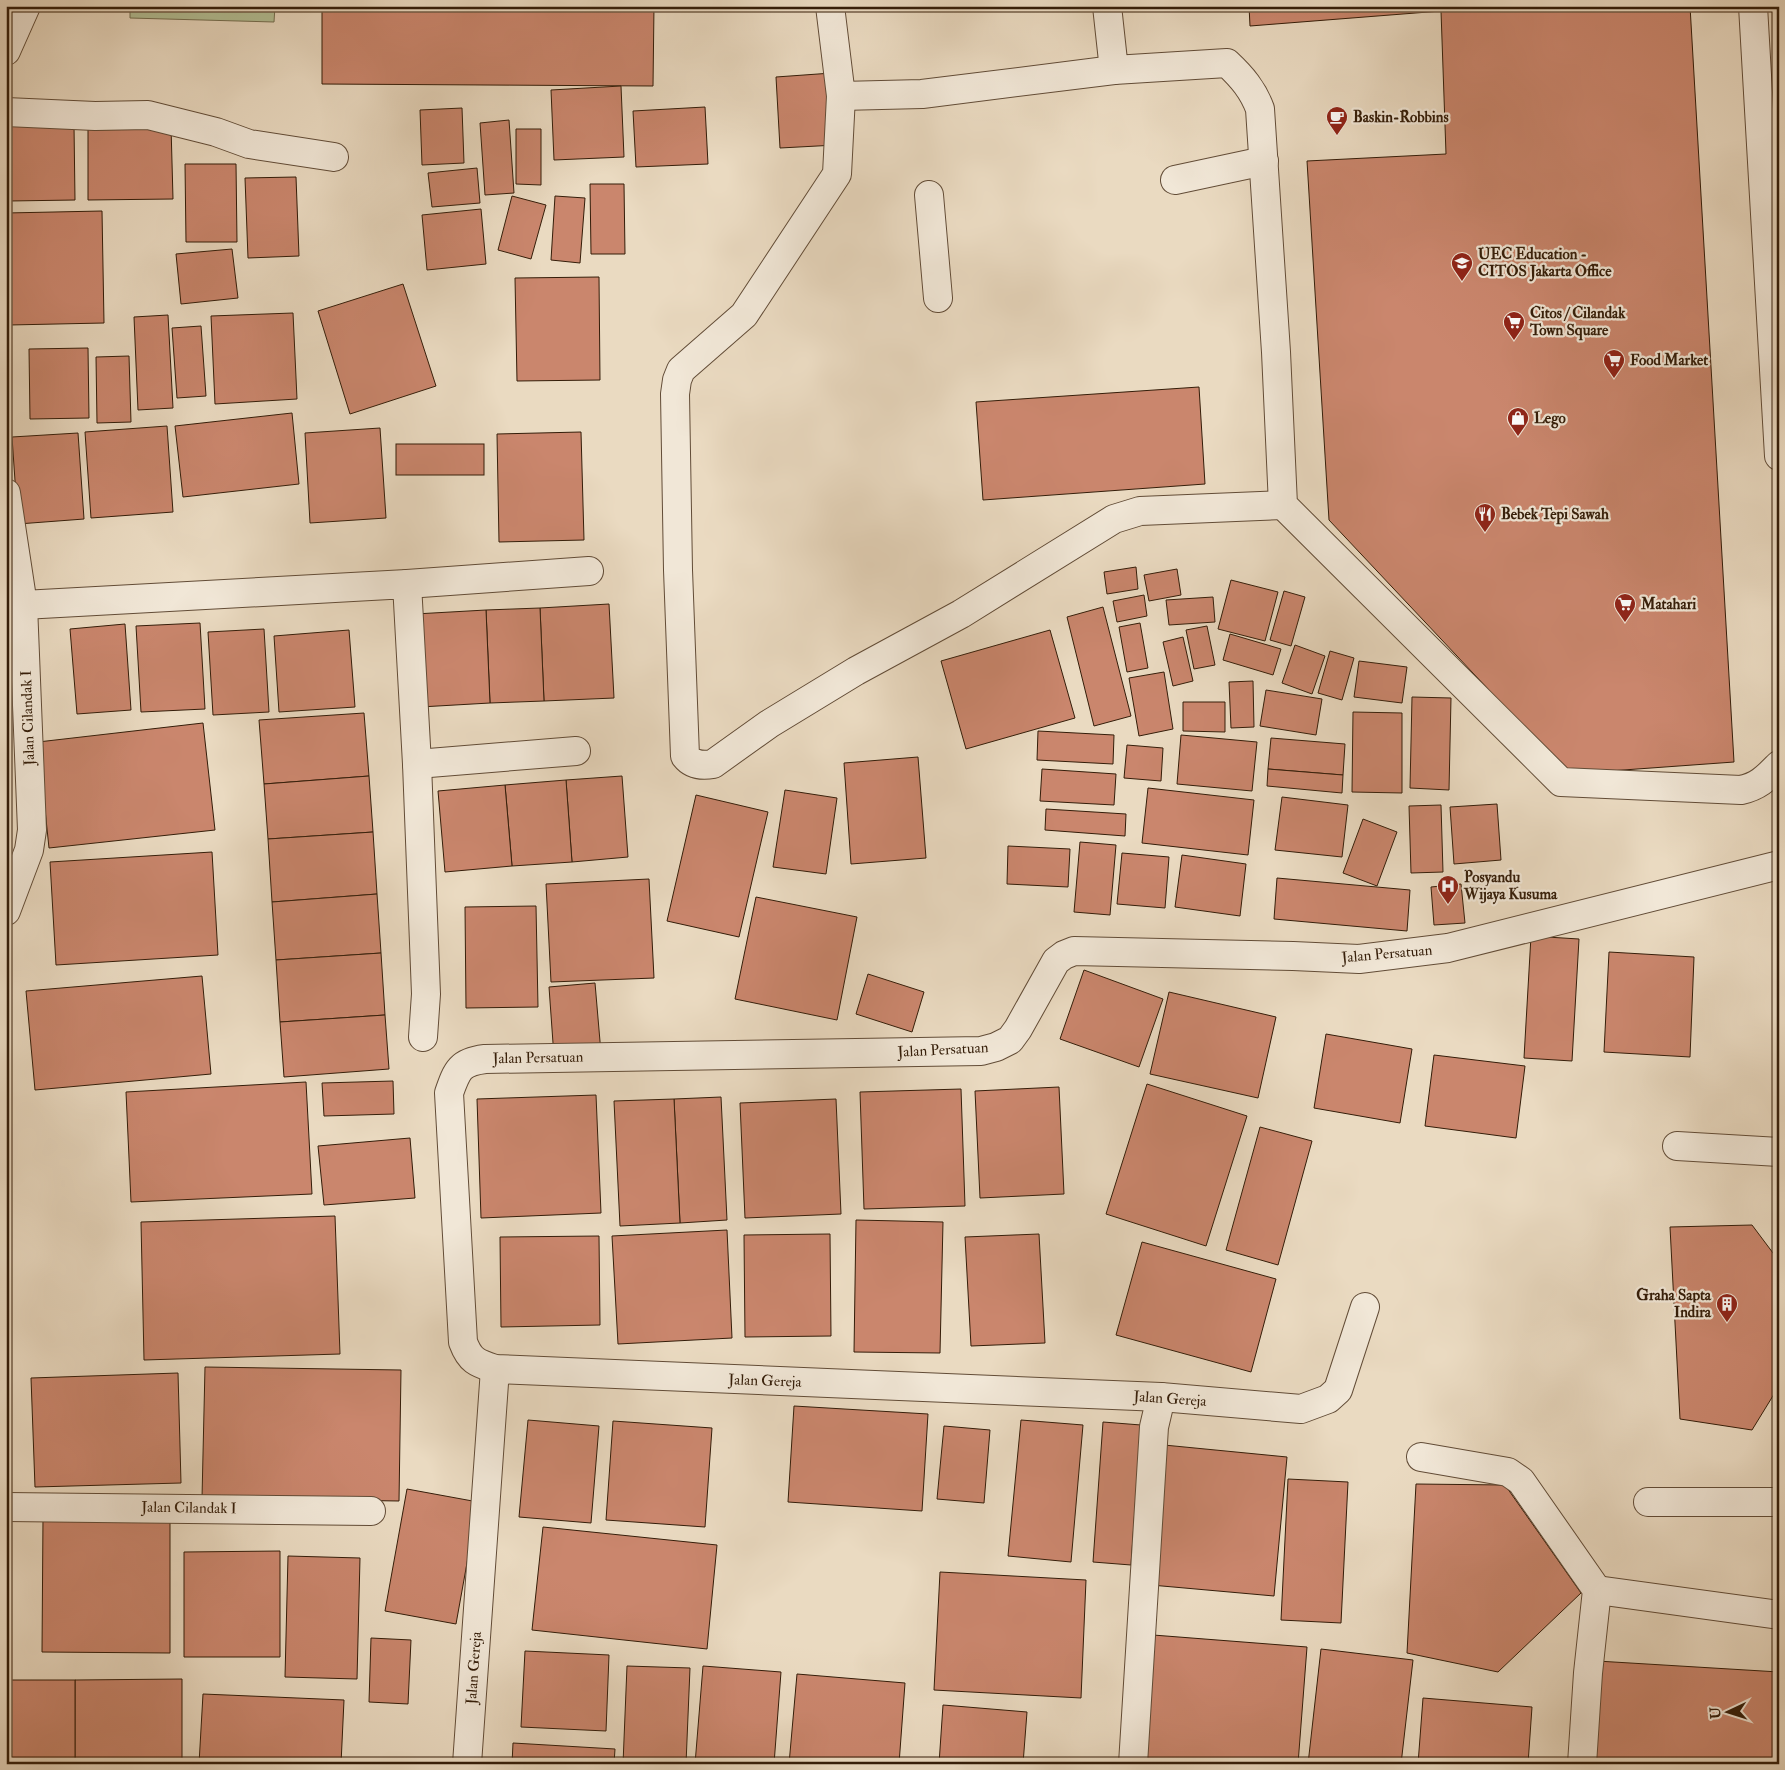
<svg xmlns="http://www.w3.org/2000/svg" width="1785" height="1770" font-family="'IM FELL Double Pica',serif">
<style>
.pitch{fill:#b3c096;stroke:#746e50}
.building{fill:#ca866d;stroke:#341d09}
.lines{fill:none;stroke-linecap:round;stroke-linejoin:round}
.minor-casing{stroke:#624c37;stroke-width:30}
.minor{stroke:#f1e7d7;stroke-width:28}
.labels{text-anchor:middle;dominant-baseline:central;stroke-width:4.5;stroke-linejoin:round;paint-order:stroke}
.poi-label{font-size:15px;font-weight:bold;fill:#341d09;stroke:#f1e7d7;text-anchor:start}
.street-label{font-size:15px;fill:#341d09;stroke:#f1e7d7}
</style>
<rect width="100%" height="100%" fill="#eadac1"/>
<filter id="stains"><feTurbulence type="fractalNoise" baseFrequency=".004" numOctaves="4"/><feColorMatrix values="0 0 0 0 .2 0 0 0 0 .09 0 0 0 0 .02 0 0 0 .5 -.17"/></filter>
<radialGradient id="worn" r=".72"><stop offset=".6" stop-color="#630" stop-opacity="0"/><stop offset="1" stop-color="#630" stop-opacity=".3"/></radialGradient>
<polygon class="pitch" points="130,6 275,6 274,22 130,18"/>
<g class="building">
<polygon points="322,6 654,6 653,86 322,84"/>
<polygon points="1249,6 1690,6 1734,762 1568,774 1329,520 1307,161 1446,154 1441,11 1250,26"/>
<polygon points="832,73 836,145 780,148 776,77"/>
<polygon points="621,86 624,157 554,160 551,90"/>
<polygon points="705,107 708,164 636,167 633,111"/>
<polygon points="462,108 464,163 422,165 420,110"/>
<polygon points="509,120 514,193 485,195 480,123"/>
<polygon points="8,126 74,126 75,200 9,201"/>
<polygon points="171,126 173,199 88,200 88,127"/>
<polygon points="516,129 541,129 541,185 516,184"/>
<polygon points="185,164 236,164 237,242 186,242"/>
<polygon points="477,168 480,203 432,207 428,173"/>
<polygon points="296,177 299,256 248,258 245,178"/>
<polygon points="590,184 624,184 625,254 591,254"/>
<polygon points="512,196 546,205 531,259 498,250"/>
<polygon points="555,196 585,198 580,263 551,260"/>
<polygon points="481,209 486,264 427,270 422,215"/>
<polygon points="102,211 104,323 9,325 6,213"/>
<polygon points="232,249 238,298 181,304 176,254"/>
<polygon points="599,277 600,380 517,381 515,278"/>
<polygon points="403,284 436,386 350,414 318,311"/>
<polygon points="293,313 297,399 215,404 211,316"/>
<polygon points="168,315 173,408 138,410 134,317"/>
<polygon points="201,326 206,396 177,398 172,328"/>
<polygon points="88,348 89,418 30,419 29,349"/>
<polygon points="129,356 131,422 97,423 96,357"/>
<polygon points="1199,387 1205,484 983,500 976,402"/>
<polygon points="292,413 299,484 183,497 175,426"/>
<polygon points="167,426 173,512 91,518 85,432"/>
<polygon points="380,428 386,518 310,523 305,433"/>
<polygon points="581,432 584,540 499,542 497,434"/>
<polygon points="78,433 84,519 18,524 12,437"/>
<rect x="396" y="444" width="88" height="31"/>
<polygon points="1136,567 1138,589 1107,594 1104,572"/>
<polygon points="1177,569 1181,595 1149,601 1144,575"/>
<polygon points="1231,580 1278,592 1265,641 1218,629"/>
<polygon points="1284,591 1305,597 1291,646 1270,640"/>
<polygon points="1144,595 1147,616 1117,622 1113,601"/>
<polygon points="1213,597 1215,622 1169,625 1166,600"/>
<polygon points="609,604 614,698 544,701 540,608"/>
<polygon points="1103,607 1131,716 1094,726 1067,617"/>
<polygon points="540,608 544,701 490,703 486,610"/>
<polygon points="486,610 490,703 420,707 415,614"/>
<polygon points="200,623 205,709 141,712 136,626"/>
<polygon points="1140,623 1148,668 1127,672 1119,627"/>
<polygon points="125,624 131,710 77,714 70,629"/>
<polygon points="1207,626 1215,665 1194,669 1186,630"/>
<polygon points="264,629 269,712 213,715 208,632"/>
<polygon points="349,630 355,707 279,712 274,636"/>
<polygon points="1050,630 1075,718 966,749 941,661"/>
<polygon points="1230,634 1281,649 1273,675 1223,660"/>
<polygon points="1183,637 1193,681 1173,686 1163,642"/>
<polygon points="1295,645 1325,656 1312,694 1282,683"/>
<polygon points="1330,651 1354,658 1342,700 1318,693"/>
<polygon points="1359,661 1407,667 1402,703 1354,697"/>
<polygon points="1164,672 1173,729 1139,736 1129,678"/>
<polygon points="1253,681 1254,727 1231,728 1229,682"/>
<polygon points="1266,690 1322,699 1316,735 1260,726"/>
<polygon points="1412,697 1451,698 1449,790 1410,788"/>
<polygon points="1183,702 1225,702 1225,732 1183,731"/>
<polygon points="1353,712 1402,713 1402,793 1352,792"/>
<polygon points="364,713 369,776 264,784 259,720"/>
<polygon points="203,723 215,830 49,848 38,742"/>
<polygon points="1038,731 1114,735 1113,764 1037,760"/>
<polygon points="1181,735 1257,742 1252,791 1177,784"/>
<polygon points="1271,738 1345,744 1343,775 1268,769"/>
<polygon points="1127,745 1163,748 1161,781 1124,778"/>
<polygon points="918,757 926,858 851,864 844,763"/>
<polygon points="1042,769 1116,774 1114,805 1040,801"/>
<polygon points="1268,769 1343,775 1342,793 1267,786"/>
<polygon points="369,776 373,832 268,839 264,784"/>
<polygon points="622,776 628,857 572,862 566,780"/>
<polygon points="566,780 572,862 512,866 505,785"/>
<polygon points="505,785 512,866 445,872 438,791"/>
<polygon points="1148,788 1254,800 1248,855 1142,843"/>
<polygon points="785,790 837,798 826,874 773,867"/>
<polygon points="696,795 768,812 739,937 667,921"/>
<polygon points="1282,797 1348,805 1342,857 1275,850"/>
<polygon points="1497,804 1501,860 1454,864 1450,807"/>
<polygon points="1441,805 1443,872 1411,873 1409,806"/>
<polygon points="1046,809 1126,814 1125,836 1045,830"/>
<polygon points="1363,819 1397,832 1377,886 1343,873"/>
<polygon points="373,832 377,894 272,902 268,839"/>
<polygon points="1080,842 1116,845 1110,915 1074,912"/>
<polygon points="1008,846 1070,849 1068,887 1007,884"/>
<polygon points="212,852 218,955 56,965 50,862"/>
<polygon points="1122,853 1169,857 1165,908 1117,904"/>
<polygon points="1182,855 1246,864 1240,916 1175,907"/>
<polygon points="1277,878 1410,890 1407,931 1274,919"/>
<polygon points="649,879 654,978 551,982 546,884"/>
<polygon points="1461,884 1465,923 1434,925 1431,887"/>
<polygon points="377,894 381,953 276,960 272,902"/>
<polygon points="756,897 857,917 837,1020 735,999"/>
<polygon points="536,906 538,1007 466,1008 465,907"/>
<polygon points="1531,936 1579,939 1572,1061 1524,1058"/>
<polygon points="1609,952 1694,957 1690,1057 1604,1052"/>
<polygon points="381,953 385,1015 280,1022 276,960"/>
<polygon points="1084,970 1163,999 1139,1067 1060,1039"/>
<polygon points="868,974 924,992 912,1032 856,1014"/>
<polygon points="202,976 211,1074 35,1090 26,991"/>
<polygon points="595,983 601,1053 554,1057 549,987"/>
<polygon points="1169,992 1276,1017 1258,1098 1150,1074"/>
<polygon points="385,1015 389,1069 284,1077 280,1022"/>
<polygon points="1326,1034 1412,1049 1400,1123 1314,1108"/>
<polygon points="1434,1055 1525,1066 1516,1138 1425,1126"/>
<polygon points="393,1081 394,1114 324,1116 322,1083"/>
<polygon points="306,1082 312,1194 131,1202 126,1092"/>
<polygon points="1147,1084 1247,1116 1206,1246 1106,1214"/>
<polygon points="1059,1087 1064,1194 980,1198 975,1091"/>
<polygon points="961,1089 965,1206 864,1209 860,1092"/>
<polygon points="596,1095 601,1213 481,1218 477,1099"/>
<polygon points="721,1097 727,1220 680,1223 674,1099"/>
<polygon points="674,1099 680,1223 620,1226 614,1101"/>
<polygon points="836,1099 841,1214 745,1218 740,1103"/>
<polygon points="1260,1127 1312,1141 1278,1265 1226,1250"/>
<polygon points="410,1138 415,1198 324,1205 318,1146"/>
<polygon points="335,1216 340,1354 144,1360 141,1222"/>
<polygon points="856,1220 943,1222 940,1353 854,1352"/>
<polygon points="1752,1225 1779,1261 1779,1386 1752,1430 1680,1419 1670,1227"/>
<polygon points="727,1230 732,1338 618,1344 612,1236"/>
<polygon points="830,1234 831,1336 745,1337 744,1235"/>
<polygon points="1039,1234 1045,1343 971,1346 965,1237"/>
<polygon points="599,1236 600,1325 501,1327 500,1237"/>
<polygon points="1142,1242 1276,1279 1251,1372 1116,1335"/>
<polygon points="205,1367 401,1370 399,1501 202,1498"/>
<polygon points="178,1373 181,1483 35,1487 31,1378"/>
<polygon points="794,1406 928,1414 922,1511 788,1502"/>
<polygon points="528,1420 599,1426 591,1523 519,1517"/>
<polygon points="1021,1420 1083,1425 1071,1562 1008,1556"/>
<polygon points="613,1421 712,1428 705,1527 606,1520"/>
<polygon points="1103,1422 1141,1425 1131,1565 1093,1562"/>
<polygon points="944,1426 990,1430 984,1503 937,1499"/>
<polygon points="1164,1445 1287,1457 1274,1596 1151,1585"/>
<polygon points="1288,1479 1348,1482 1341,1623 1281,1620"/>
<polygon points="1416,1484 1505,1485 1581,1593 1498,1672 1407,1653"/>
<polygon points="407,1489 478,1502 456,1624 385,1611"/>
<polygon points="43,1518 170,1519 170,1653 42,1652"/>
<polygon points="543,1527 717,1545 707,1649 532,1630"/>
<polygon points="280,1551 280,1657 184,1657 184,1552"/>
<polygon points="288,1556 360,1558 357,1679 285,1677"/>
<polygon points="940,1572 1086,1580 1081,1698 934,1690"/>
<polygon points="1153,1635 1307,1647 1298,1764 1144,1764"/>
<polygon points="371,1638 411,1640 408,1704 369,1702"/>
<polygon points="1321,1649 1413,1660 1401,1764 1308,1764"/>
<polygon points="525,1651 609,1655 606,1731 521,1727"/>
<polygon points="1597,1661 1779,1672 1779,1764 1591,1764"/>
<polygon points="627,1666 690,1668 686,1764 623,1764"/>
<polygon points="703,1666 781,1672 774,1764 695,1764"/>
<polygon points="797,1674 905,1683 899,1764 789,1764"/>
<polygon points="182,1679 182,1764 75,1764 75,1680"/>
<rect x="6" y="1680" width="69" height="84"/>
<polygon points="203,1694 344,1700 341,1764 199,1764"/>
<polygon points="1423,1698 1532,1707 1528,1764 1418,1764"/>
<polygon points="943,1705 1027,1712 1023,1764 939,1764"/>
<polygon points="513,1743 615,1749 614,1764 512,1764"/>
</g>
<g class="lines">
<g class="minor-casing">
<g id="minor">
<polyline points="830,6 841,96 922,94 1114,70"/>
<path d="M1107,6L1114,70L1227,63C1242,77 1253,90 1260,109L1276,352L1283,505L1561,782L1741,790C1759,786 1766,778 1779,765"/>
<polyline points="1753,6 1779,456"/>
<polyline points="6,51 26,6"/>
<path d="M841,96L837,174L744,315L681,370L677,380L675,394L678,570L685,756C692,765 702,766 713,764L769,724L856,671L961,614L1114,519L1140,511L1283,505"/>
<polyline points="6,112 95,116 148,115 216,132 249,144 334,157"/>
<polyline points="1175,180 1264,161"/>
<polyline points="929,195 938,298"/>
<polyline points="6,493 23,605 32,830 29,850 6,911"/>
<polyline points="407,584 589,571"/>
<polyline points="23,605 407,584 417,764 426,994 423,1037"/>
<polyline points="417,764 576,751"/>
<polyline points="1677,1146 1779,1152"/>
<path d="M1365,1307L1338,1390L1328,1399L1301,1409L1161,1397L495,1369C477,1363 470,1361 463,1342L449,1093C457,1070 460,1062 485,1059L981,1051L996,1047L1010,1040L1018,1029L1056,961L1064,955L1074,951L1293,956L1359,959L1448,948L1779,865"/>
<polyline points="1421,1457 1508,1472 1521,1481 1597,1590 1588,1673 1582,1764"/>
<polyline points="1648,1502 1779,1502"/>
<polyline points="6,1507 371,1511"/>
<polyline points="1597,1590 1779,1615"/>
<polyline points="467,1764 495,1369"/>
<polyline points="1133,1764 1154,1427 1161,1397"/>
</g>
</g>
<use href="#minor" class="minor"/>
</g>
<defs>
<g id="cafe-pin" transform="scale(1.125)"><path d="M0 17L-7.5 6A9.5 9.5 0 1 1 7.5 6Z" fill="#8f2418" stroke="#f1e7d7"/><path d="M-5.5-4.5H6V0H3Q3 3.5 0 3.5H-2.5Q-5.5 3.5-5.5 0ZM3-3.2v2h1.7v-2ZM-6 4.5H4V6H-6Z" fill="#fff"/></g>
<g id="school-pin" transform="scale(1.125)"><path d="M0 17L-7.5 6A9.5 9.5 0 1 1 7.5 6Z" fill="#8f2418" stroke="#f1e7d7"/><path d="M0-5L7-2L0 1L-7-2ZM-4 1L0 2.5L4 1V4Q0 6-4 4Z" fill="#fff"/></g>
<g id="supermarket-pin" transform="scale(1.125)"><path d="M0 17L-7.5 6A9.5 9.5 0 1 1 7.5 6Z" fill="#8f2418" stroke="#f1e7d7"/><path d="M-6-5.5h2.5l.6 2H6L4.5 2H-2.5L-4.4-4H-6ZM-1.5 3.2a1.3 1.3 0 1 0 .1 0ZM3 3.2a1.3 1.3 0 1 0 .1 0Z" fill="#fff"/></g>
<g id="shop-pin" transform="scale(1.125)"><path d="M0 17L-7.5 6A9.5 9.5 0 1 1 7.5 6Z" fill="#8f2418" stroke="#f1e7d7"/><path d="M-5-2.5h2.3a2.7 3.5 0 0 1 5.4 0H5L5.5 6h-11ZM-1.5-2.5h3a1.5 2.3 0 0 0-3 0Z" fill="#fff"/></g>
<g id="restaurant-pin" transform="scale(1.125)"><path d="M0 17L-7.5 6A9.5 9.5 0 1 1 7.5 6Z" fill="#8f2418" stroke="#f1e7d7"/><path d="M-5-6h1v4h1v-4h1v4h1v-4h1v5L-1.5 .5V6h-2V.5L-5-1ZM5-6V6H3V1.5H1.5Q1.5-4 5-6Z" fill="#fff"/></g>
<g id="hospital-pin" transform="scale(1.125)"><path d="M0 17L-7.5 6A9.5 9.5 0 1 1 7.5 6Z" fill="#8f2418" stroke="#f1e7d7"/><path d="M-5-5h3v3.5h4V-5h3V5h-3V1.5h-4V5h-3Z" fill="#fff"/></g>
<g id="building-pin" transform="scale(1.125)"><path d="M0 17L-7.5 6A9.5 9.5 0 1 1 7.5 6Z" fill="#8f2418" stroke="#f1e7d7"/><path d="M-4-6H4V6H1V3H-1V6H-4ZM-2.5-4.3h1.7v1.8h-1.7ZM.8-4.3h1.7v1.8H.8ZM-2.5-1h1.7V.8h-1.7ZM.8-1h1.7V.8H.8Z" fill="#fff"/></g>
</defs>
<g fill-rule="evenodd">
<use href="#cafe-pin" x="1337" y="117"/>
<use href="#school-pin" x="1462" y="263"/>
<use href="#supermarket-pin" x="1514" y="322"/>
<use href="#supermarket-pin" x="1614" y="360"/>
<use href="#shop-pin" x="1518" y="418"/>
<use href="#restaurant-pin" x="1485" y="514"/>
<use href="#supermarket-pin" x="1625" y="604"/>
<use href="#hospital-pin" x="1448" y="886"/>
<use href="#building-pin" x="1727" y="1304"/>
</g>
<g class="labels">
<g class="poi-label">
<text x="1353" y="117">Baskin-Robbins</text>
<text x="1478" y="254">UEC Education -<tspan x="1478" dy="17">CITOS Jakarta Office</tspan></text>
<text x="1530" y="313">Citos / Cilandak<tspan x="1530" dy="17">Town Square</tspan></text>
<text x="1630" y="360">Food Market</text>
<text x="1534" y="418">Lego</text>
<text x="1501" y="514">Bebek Tepi Sawah</text>
<text x="1641" y="604">Matahari</text>
<text x="1464" y="877">Posyandu<tspan x="1464" dy="17">Wijaya Kusuma</tspan></text>
<text x="1711" y="1295" text-anchor="end">Graha Sapta<tspan x="1711" dy="17">Indira</tspan></text>
</g>
<g class="street-label">
<text transform="translate(28 718) rotate(-92)">Jalan Cilandak I</text>
<text transform="translate(1387 954) rotate(-5)">Jalan Persatuan</text>
<text transform="translate(943 1050) rotate(-3)">Jalan Persatuan</text>
<text transform="translate(538 1058) rotate(-1)">Jalan Persatuan</text>
<text transform="translate(765 1381) rotate(2)">Jalan Gereja</text>
<text transform="translate(1170 1399) rotate(4)">Jalan Gereja</text>
<text transform="translate(189 1508) rotate(1)">Jalan Cilandak I</text>
<text transform="translate(474 1668) rotate(-86)">Jalan Gereja</text>
</g>
</g>
<rect width="1785" height="1770" fill="none" stroke="#eadac1" stroke-width="25"/>
<rect x="8" y="8" width="1770" height="1755" fill="none" stroke="#341d09" stroke-width="2.5"/>
<rect x="12" y="12" width="1760" height="1745" fill="none" stroke="#341d09"/>
<g transform="translate(1728 1712) rotate(266)" stroke="#f1e7d7" stroke-width="4" paint-order="stroke">
<path d="M0-4L9 19L0 12L-9 19Z" fill="#341d09"/>
<text y="-8" font-size="14" font-weight="bold" text-anchor="middle" fill="#341d09">U</text>
</g>
<rect width="100%" height="100%" filter="url(#stains)"/>
<rect width="100%" height="100%" fill="url(#worn)"/>
</svg>
